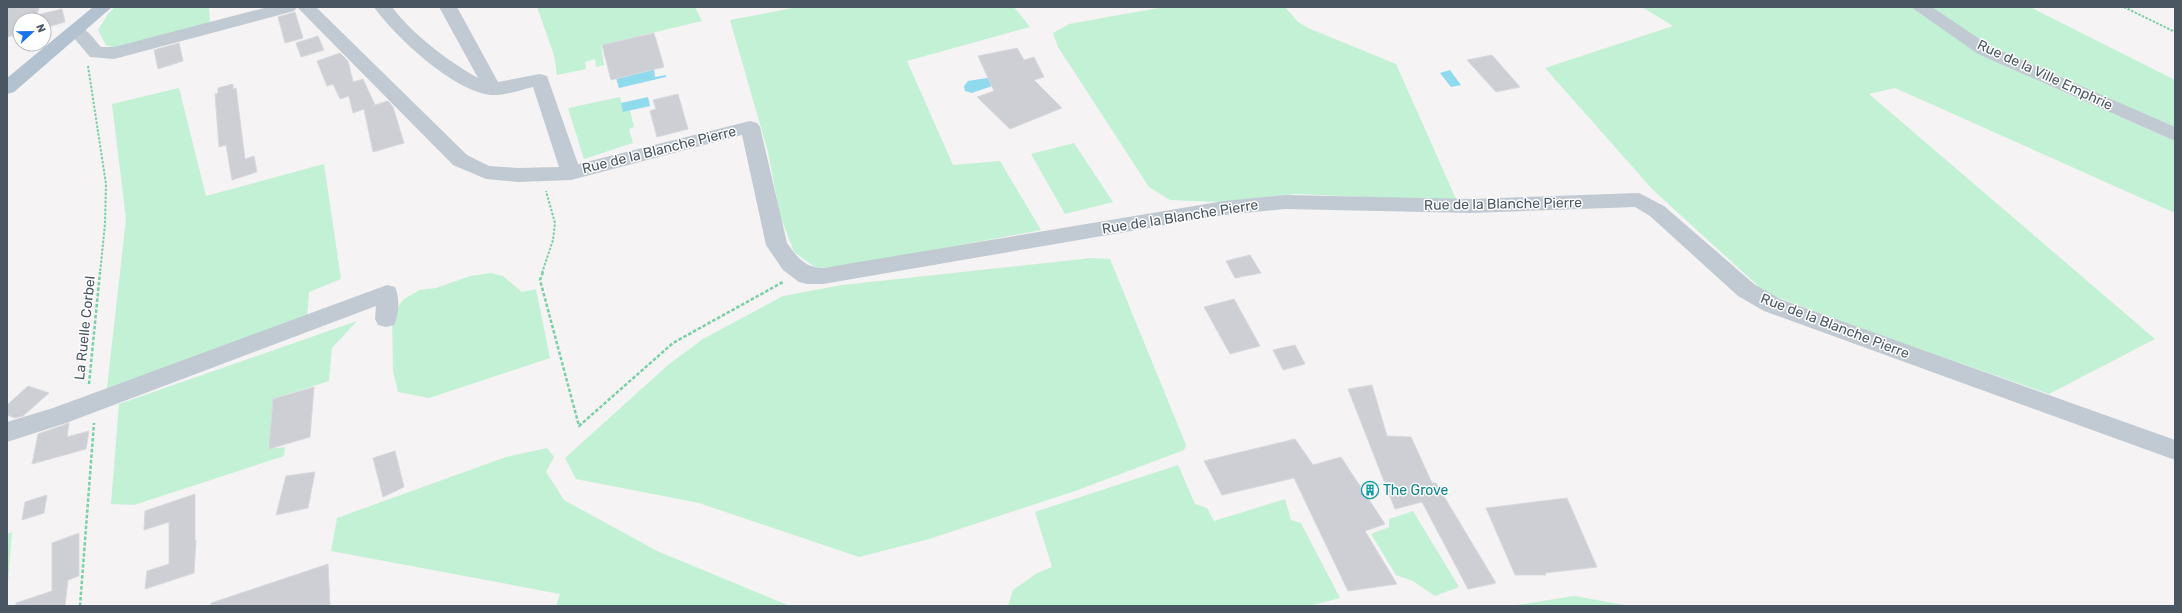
<svg xmlns="http://www.w3.org/2000/svg" width="2182" height="613" font-family="Rubik,sans-serif">
<style>
.green{fill:#c3f1d5}
.water{fill:#90daee}
.building{fill:#cdcfd5;stroke:#d7d9de}
.lines{fill:none;stroke-linecap:round;stroke-linejoin:round}
.path-far1{stroke:#7ad0a6;stroke-width:2;stroke-dasharray:2.5 1.5;stroke-linecap:butt}
.path{stroke:#7ad0a6;stroke-width:2.5;stroke-dasharray:3.5 2;stroke-linecap:butt}
.minor{fill:#c1cad2;fill-rule:evenodd}
.major{fill:#b3c2d1;fill-rule:evenodd}
.labels{text-anchor:middle;dominant-baseline:central;stroke-width:3;stroke-linejoin:round;paint-order:stroke}
.street-label{font-size:14px;fill:#4a5661;stroke:#fff}
.culture-label{font-size:14px;fill:#0d838f;stroke:#fff;text-anchor:start}
</style>
<rect width="100%" height="100%" fill="#f5f3f3"/>
<g class="green">
<polygon points="115,7 209,7 210,23 119,49 106,45 98,30 108,14"/>
<polygon points="537,7 695,7 702,21 601,45 604,65 596,67 595,59 585,62 586,69 557,75 554,55"/>
<polygon points="798,7 1014,7 1030,27 907,61 953,165 1000,161 1041,230 850,266 816,268 794,252 780,215 768,152 730,20"/>
<polygon points="1164,7 1285,7 1298,22 1308,28 1396,64 1457,201 1296,194 1219,202 1170,200 1149,187 1058,47 1053,33 1069,24"/>
<polygon points="1642,7 1913,7 2039,81 2175,141 2175,213 1895,88 1869,94 2155,339 2049,394 1882,336 1766,293 1653,190 1545,68 1673,26"/>
<polygon points="1927,7 2030,7 2175,80 2175,129 1984,44"/>
<polygon points="179,88 206,196 324,164 341,279 309,292 307,319 107,388 126,219 112,104"/>
<polygon points="620,97 623,111 630,110 634,127 629,129 633,143 584,159 568,108"/>
<polygon points="1074,143 1113,202 1065,214 1031,154"/>
<polygon points="1091,258 1110,259 1186,445 1184,450 1075,491 929,539 859,557 699,503 576,479 565,458 668,365 703,339 783,296 842,285"/>
<polygon points="491,273 503,276 522,292 536,289 550,358 429,398 398,392 393,371 392,315 403,300 419,290 436,288 470,276"/>
<polygon points="357,321 332,348 329,381 273,399 269,449 285,447 284,456 134,505 111,504 119,404"/>
<polygon points="547,448 554,457 546,472 564,500 657,551 790,606 556,606 560,594 331,551 337,518 506,457"/>
<polygon points="1178,465 1195,504 1207,508 1214,521 1285,499 1291,520 1301,523 1340,598 1309,606 1008,606 1013,590 1037,573 1052,567 1035,512"/>
<polygon points="1413,511 1459,587 1435,596 1413,581 1396,575 1371,534 1389,527 1389,519"/>
<polygon points="12,532 7,596 7,597 7,534"/>
<polygon points="1574,596 1630,606 1511,606"/>
</g>
<g class="water">
<polygon points="654,69 655,77 666,75 666,77 619,88 616,78"/>
<polygon points="1450,70 1461,85 1451,87 1440,73"/>
<polygon points="993,77 998,84 972,93 965,91 964,86 968,81"/>
<polygon points="648,97 650,106 623,112 621,103"/>
</g>
<g class="building">
<polygon points="7,7 39,7 37,15 62,9 65,22 44,28 44,20 20,20 20,34 7,37"/>
<polygon points="295,12 303,38 285,43 278,17"/>
<polygon points="654,33 664,67 611,80 602,45"/>
<polygon points="318,36 324,50 301,57 296,43"/>
<polygon points="179,43 183,61 158,69 154,50"/>
<polygon points="1017,48 1024,60 1034,57 1044,77 1034,80 1062,108 1010,129 977,97 994,91 978,56"/>
<polygon points="340,53 348,61 353,82 363,79 375,105 372,106 388,101 393,107 404,143 373,152 364,109 353,113 349,96 340,99 333,84 327,86 317,61"/>
<polygon points="1492,55 1520,87 1496,92 1467,60"/>
<polygon points="233,84 233,89 236,88 245,159 254,156 257,172 232,180 226,145 219,147 215,94 218,93 218,88"/>
<polygon points="678,94 688,129 657,137 650,111 656,109 653,100"/>
<polygon points="1250,255 1261,273 1235,278 1226,261"/>
<polygon points="1234,299 1260,346 1230,354 1204,307"/>
<polygon points="1295,345 1305,364 1283,370 1273,350"/>
<polygon points="1372,385 1387,436 1411,437 1432,483 1436,483 1496,583 1468,589 1422,502 1395,509 1348,389"/>
<polygon points="28,386 49,393 23,416 15,418 7,415 7,405"/>
<polygon points="314,387 310,437 269,449 273,399"/>
<polygon points="69,423 67,437 89,431 86,449 32,464 38,434"/>
<polygon points="1295,439 1313,465 1341,457 1385,524 1365,531 1397,584 1348,591 1294,478 1222,495 1204,461"/>
<polygon points="395,451 404,487 383,497 373,458"/>
<polygon points="315,472 308,508 276,515 286,476"/>
<polygon points="195,494 195,540 196,540 194,573 145,589 147,571 169,564 169,522 144,530 145,511"/>
<polygon points="47,495 44,513 22,520 25,502"/>
<polygon points="1567,498 1597,567 1545,573 1546,575 1515,575 1486,508"/>
<polygon points="79,533 79,576 68,580 65,606 16,606 16,603 52,591 52,543"/>
<polygon points="328,564 330,606 211,606 211,603"/>
</g>
<g class="lines">
<g class="path-far1">
<polyline points="2124,7 2175,32"/>
<polyline points="88,66 106,184 105,224 100,273"/>
<polyline points="542,273 553,240 555,223 546,191"/>
</g>
<g class="path">
<polyline points="543,272 540,280 579,426 673,343 783,282"/>
<polyline points="89,384 100,272"/>
<polyline points="80,606 94,423"/>
</g>
<g class="minor">
<path d="M268,7H297L294,11L114,59L90,57L68,31L71,27C85,24 92,37 101,47H114Z"/>
<path d="M297,7H316L467,155L489,166L518,168L559,167L533,87C520,90 504,96 491,95C455,92 395,37 374,7H392C412,34 448,61 478,78L439,7H457L498,82L540,74L547,76L578,164L750,121L757,123L760,127L787,243C797,257 805,268 823,268L1224,201L1285,195L1471,199L1639,193L1664,206L1754,284L1780,299L2175,440V460L1764,311L1738,296L1650,216L1635,207L1471,213L1285,209L1224,215L823,284H807L799,282L783,270L766,245L742,135L571,180L518,182L486,179L453,165Z"/>
<polygon points="1911,7 1932,7 1990,46 2175,127 2175,141 1978,54"/>
<path d="M387,285L395,287C400,297 399,315 394,325L386,327L378,325L375,319L376,306L66,423L7,442V422L53,408Z"/>
</g>
<polygon class="major" points="93,7 112,7 14,92 7,94 7,78"/>
</g>
<defs>
<g id="building-ring" transform="scale(0.9)"><circle r="9.5" fill="#fff" stroke="#0f9aa8" stroke-width="1.5"/><path d="M-4-6H4V6H1V3H-1V6H-4ZM-2.5-4.3h1.7v1.8h-1.7ZM.8-4.3h1.7v1.8H.8ZM-2.5-1h1.7V.8h-1.7ZM.8-1h1.7V.8H.8Z" fill="#0f9aa8"/></g>
</defs>
<g fill-rule="evenodd">
<use href="#building-ring" x="1370" y="490"/>
</g>
<g class="labels">
<g class="street-label">
<text transform="translate(2045 75) rotate(25)">Rue de la Ville Emphrie</text>
<text transform="translate(659 150) rotate(-14)">Rue de la Blanche Pierre</text>
<text transform="translate(1503 204) rotate(-1)">Rue de la Blanche Pierre</text>
<text transform="translate(1180 217) rotate(-9)">Rue de la Blanche Pierre</text>
<text transform="translate(1835 326) rotate(21)">Rue de la Blanche Pierre</text>
<text transform="translate(85 328) rotate(-84)">La Ruelle Corbel</text>
</g>
<g class="culture-label">
<text x="1383" y="490">The Grove</text>
</g>
</g>
<rect width="2182" height="613" fill="none" stroke="#4a5661" stroke-width="16"/>
<g transform="translate(32 32) rotate(68)"><circle r="19" fill="#ffffff" stroke="#b7bbc0"/>
<path d="M0-3L7 15L0 10L-7 15Z" fill="#1a73e8"/>
<text y="-6" font-size="11" font-weight="bold" text-anchor="middle" fill="#4a5661">N</text>
</g>
</svg>
